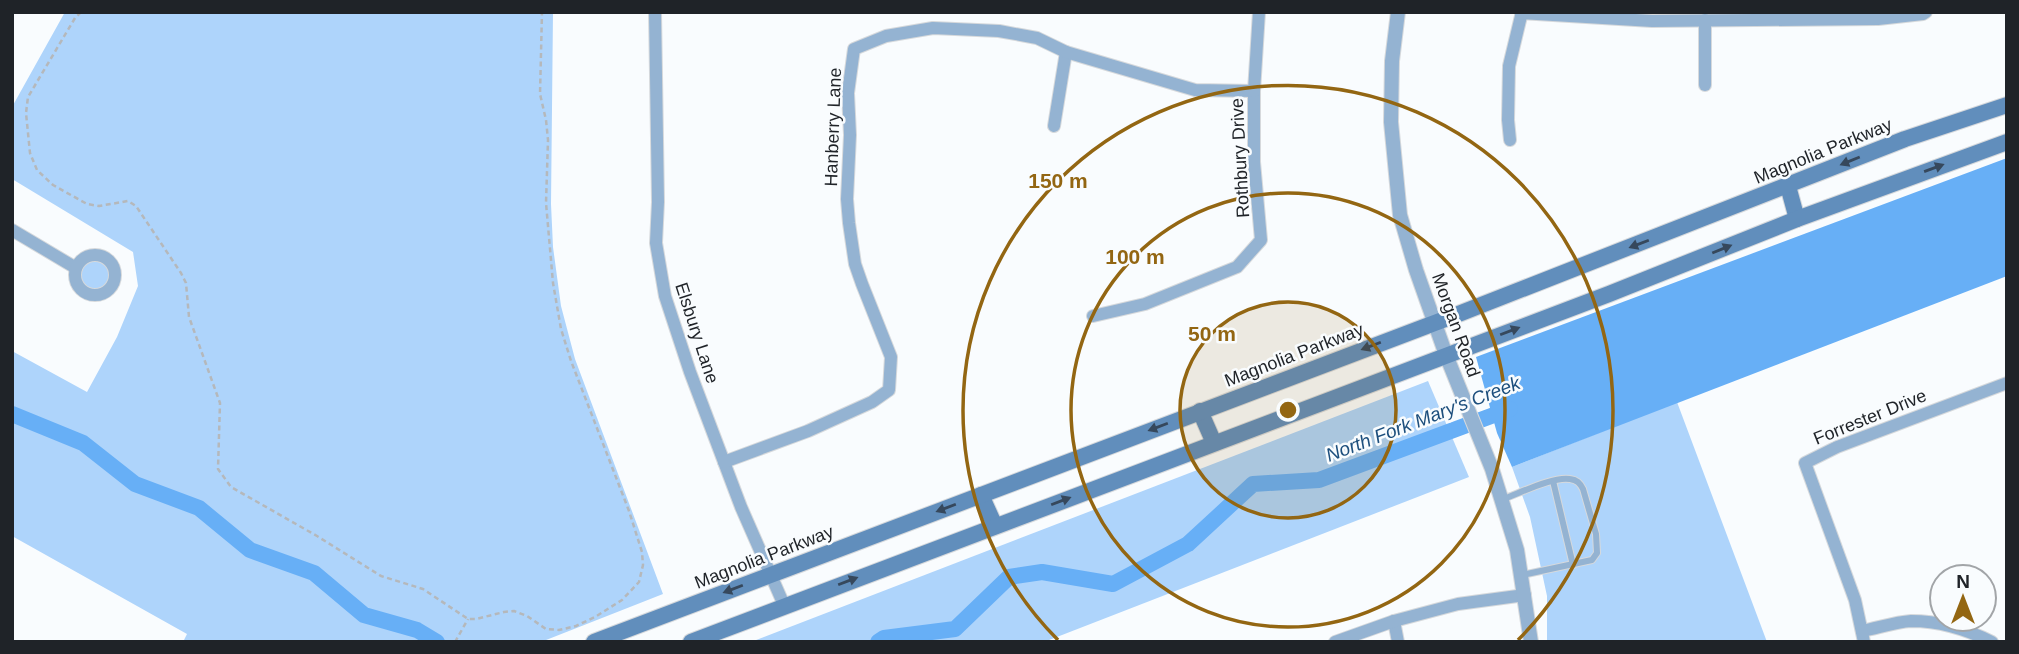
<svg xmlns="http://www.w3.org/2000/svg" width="2019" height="654" font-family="Helvetica,sans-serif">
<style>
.green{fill:#aed4fb}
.water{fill:#67aff6}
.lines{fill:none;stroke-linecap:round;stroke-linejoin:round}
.canal{stroke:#67aff6;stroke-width:16}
.service-casing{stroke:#d6d9dc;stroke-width:8}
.minor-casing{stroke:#d6d9dc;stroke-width:14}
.tertiary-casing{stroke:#d6d9dc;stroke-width:16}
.secondary-casing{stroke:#d6d9dc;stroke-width:18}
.path{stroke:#b5b8bb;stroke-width:2.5;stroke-dasharray:5 3.5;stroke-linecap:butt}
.service{stroke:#94b3d2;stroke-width:6}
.minor{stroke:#94b3d2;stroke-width:12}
.tertiary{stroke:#94b3d2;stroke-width:14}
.secondary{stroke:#618ebc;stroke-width:16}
.oneway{fill:#36485c}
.ring{fill:none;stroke:#936612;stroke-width:3.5}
.labels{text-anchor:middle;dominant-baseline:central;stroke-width:5;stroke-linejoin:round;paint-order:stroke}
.street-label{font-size:18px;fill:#1f2328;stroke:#f9fcfe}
.water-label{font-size:19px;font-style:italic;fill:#1d4f7d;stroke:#f9fcfe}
.centre{fill:#936612;stroke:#f9fcfe;stroke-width:3.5}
.ring-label{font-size:21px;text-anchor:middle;font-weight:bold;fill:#936612;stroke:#f9fcfe;stroke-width:5;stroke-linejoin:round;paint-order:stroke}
</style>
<rect width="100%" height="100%" fill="#f9fcfe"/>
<g class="green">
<polygon points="65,12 553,12 551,204 553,247 561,306 575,359 663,594 541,642 183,642 187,634 12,536 12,351 87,392 117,337 138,286 133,252 12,179 12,107"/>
<circle cx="93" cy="276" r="18"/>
<polygon points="1428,381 1469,477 1044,642 751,642"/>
<polygon points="1677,402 1767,642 1547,642 1547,596 1530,517 1512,467"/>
</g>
<polygon class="water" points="2007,158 2007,276 1512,467 1497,433 1476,357"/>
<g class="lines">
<g class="canal">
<polyline points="12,414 83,443 135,484 199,508 250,550 314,573 364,615 417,630 437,642"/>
<polyline points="878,642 884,638 955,629 1009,577 1042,572 1113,584 1188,544 1253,484 1319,480 1510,409"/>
</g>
<g class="service-casing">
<g id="service">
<polyline points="1553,481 1573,565"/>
<path d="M1503,499C1520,493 1554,476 1570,479C1577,480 1580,483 1583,489L1596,534L1597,553L1592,560L1522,575"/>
</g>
</g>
<g class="minor-casing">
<g id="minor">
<polyline points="655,12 658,202 656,243 665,296 690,372 741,507 784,605"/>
<polyline points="1521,13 1652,21 1878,19 1923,14 1926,12"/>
<polyline points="1705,20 1705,85"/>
<polyline points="1054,126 1066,52"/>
<polyline points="1510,140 1508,120 1509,66 1522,12"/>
<polyline points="12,230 76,268"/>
<circle cx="95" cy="275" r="20"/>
<polyline points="1093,316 1145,304 1237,267 1261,240 1254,162 1254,91 1259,12"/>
<polyline points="724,462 808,431 872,402 889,390 891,357 862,284 855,264 849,223 847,199 850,135 848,93 854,49 886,36 933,28 999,31 1037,38 1066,52 1195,90 1254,91"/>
<polyline points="1394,621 1398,642"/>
<path d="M1862,631C1878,628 1895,622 1911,621C1940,621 1966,629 1992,642"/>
<polyline points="1335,642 1394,621 1458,604 1525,595"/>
<polyline points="1864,642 1855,600 1805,463 1837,447 2007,383"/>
</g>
</g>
<g class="tertiary-casing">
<polyline id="tertiary" points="1398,12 1392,61 1391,122 1400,215 1416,270 1446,355 1492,469 1517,550 1531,642"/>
</g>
<g class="secondary-casing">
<g id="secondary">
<polyline points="1788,186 1797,219"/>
<polyline points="1200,411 1214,443"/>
<polyline points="981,495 995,526"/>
<polyline points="594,642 1461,313 1905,139 2007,105"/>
<polyline points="691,642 1609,294 1797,219 2007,142"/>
</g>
</g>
<g class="path">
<polyline points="81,12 75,18 28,97 26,113 30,153 37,170 53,185 87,204 99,206 128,201 136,206 181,273 186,283 189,317 220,403 218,469 231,487 317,536 381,576 423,589 468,619 476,619 504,612 514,611 527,616 546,629 559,630 576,626 595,617 622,600 639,582 643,565 642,552 629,511 571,361 561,329 553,283 546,203 548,140 546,120 540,94 542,12"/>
<polyline points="455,642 468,619"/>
</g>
<use href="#service" class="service"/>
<use href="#minor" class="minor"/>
<use href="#tertiary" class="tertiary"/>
<use href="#secondary" class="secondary"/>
</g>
<defs><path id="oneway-solid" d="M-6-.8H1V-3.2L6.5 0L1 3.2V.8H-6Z" transform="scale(1.75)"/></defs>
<g class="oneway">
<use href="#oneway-solid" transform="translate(1850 161) rotate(158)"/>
<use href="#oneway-solid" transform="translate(1934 168) rotate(-20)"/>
<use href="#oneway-solid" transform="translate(1639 244) rotate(159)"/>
<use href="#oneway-solid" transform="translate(1722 249) rotate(-22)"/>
<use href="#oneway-solid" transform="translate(1510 331) rotate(-21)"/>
<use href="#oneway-solid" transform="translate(1371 346) rotate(159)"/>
<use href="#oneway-solid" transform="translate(1158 427) rotate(159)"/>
<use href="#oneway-solid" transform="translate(1061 501) rotate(-21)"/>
<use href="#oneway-solid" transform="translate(946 508) rotate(159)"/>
<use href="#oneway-solid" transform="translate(848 581) rotate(-21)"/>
<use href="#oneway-solid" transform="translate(733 589) rotate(159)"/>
</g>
<circle cx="1288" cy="410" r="108" fill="#936612" fill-opacity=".12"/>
<g class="ring">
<circle cx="1288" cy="410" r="108"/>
<circle cx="1288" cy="410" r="217"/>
<path d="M1058 640A325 325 0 1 1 1518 640"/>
</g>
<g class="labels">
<g class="street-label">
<text transform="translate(833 127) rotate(-88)">Hanberry Lane</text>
<text transform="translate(1823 151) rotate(-22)">Magnolia Parkway</text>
<text transform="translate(1240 158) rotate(-93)">Rothbury Drive</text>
<text transform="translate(1456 325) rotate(70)">Morgan Road</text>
<text transform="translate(697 333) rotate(72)">Elsbury Lane</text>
<text transform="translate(1294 355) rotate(-21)">Magnolia Parkway</text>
<text transform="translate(1870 417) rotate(-22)">Forrester Drive</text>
<text transform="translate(764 557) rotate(-21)">Magnolia Parkway</text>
</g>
<g class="water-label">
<text transform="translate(1423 419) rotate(-21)">North Fork Mary's Creek</text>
</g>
</g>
<circle cx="1288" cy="410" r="10" class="centre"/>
<g class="ring-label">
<text x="1058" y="188">150 m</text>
<text x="1135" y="264">100 m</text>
<text x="1212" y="341">50 m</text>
</g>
<rect width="2019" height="654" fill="none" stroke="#1f2328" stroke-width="28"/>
<g transform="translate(1963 598)"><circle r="33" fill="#f9fcfe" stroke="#a2a5a8" stroke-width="2"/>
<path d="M0-5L12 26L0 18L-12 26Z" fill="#936612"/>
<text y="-10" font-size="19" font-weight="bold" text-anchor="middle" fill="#1f2328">N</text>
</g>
</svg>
